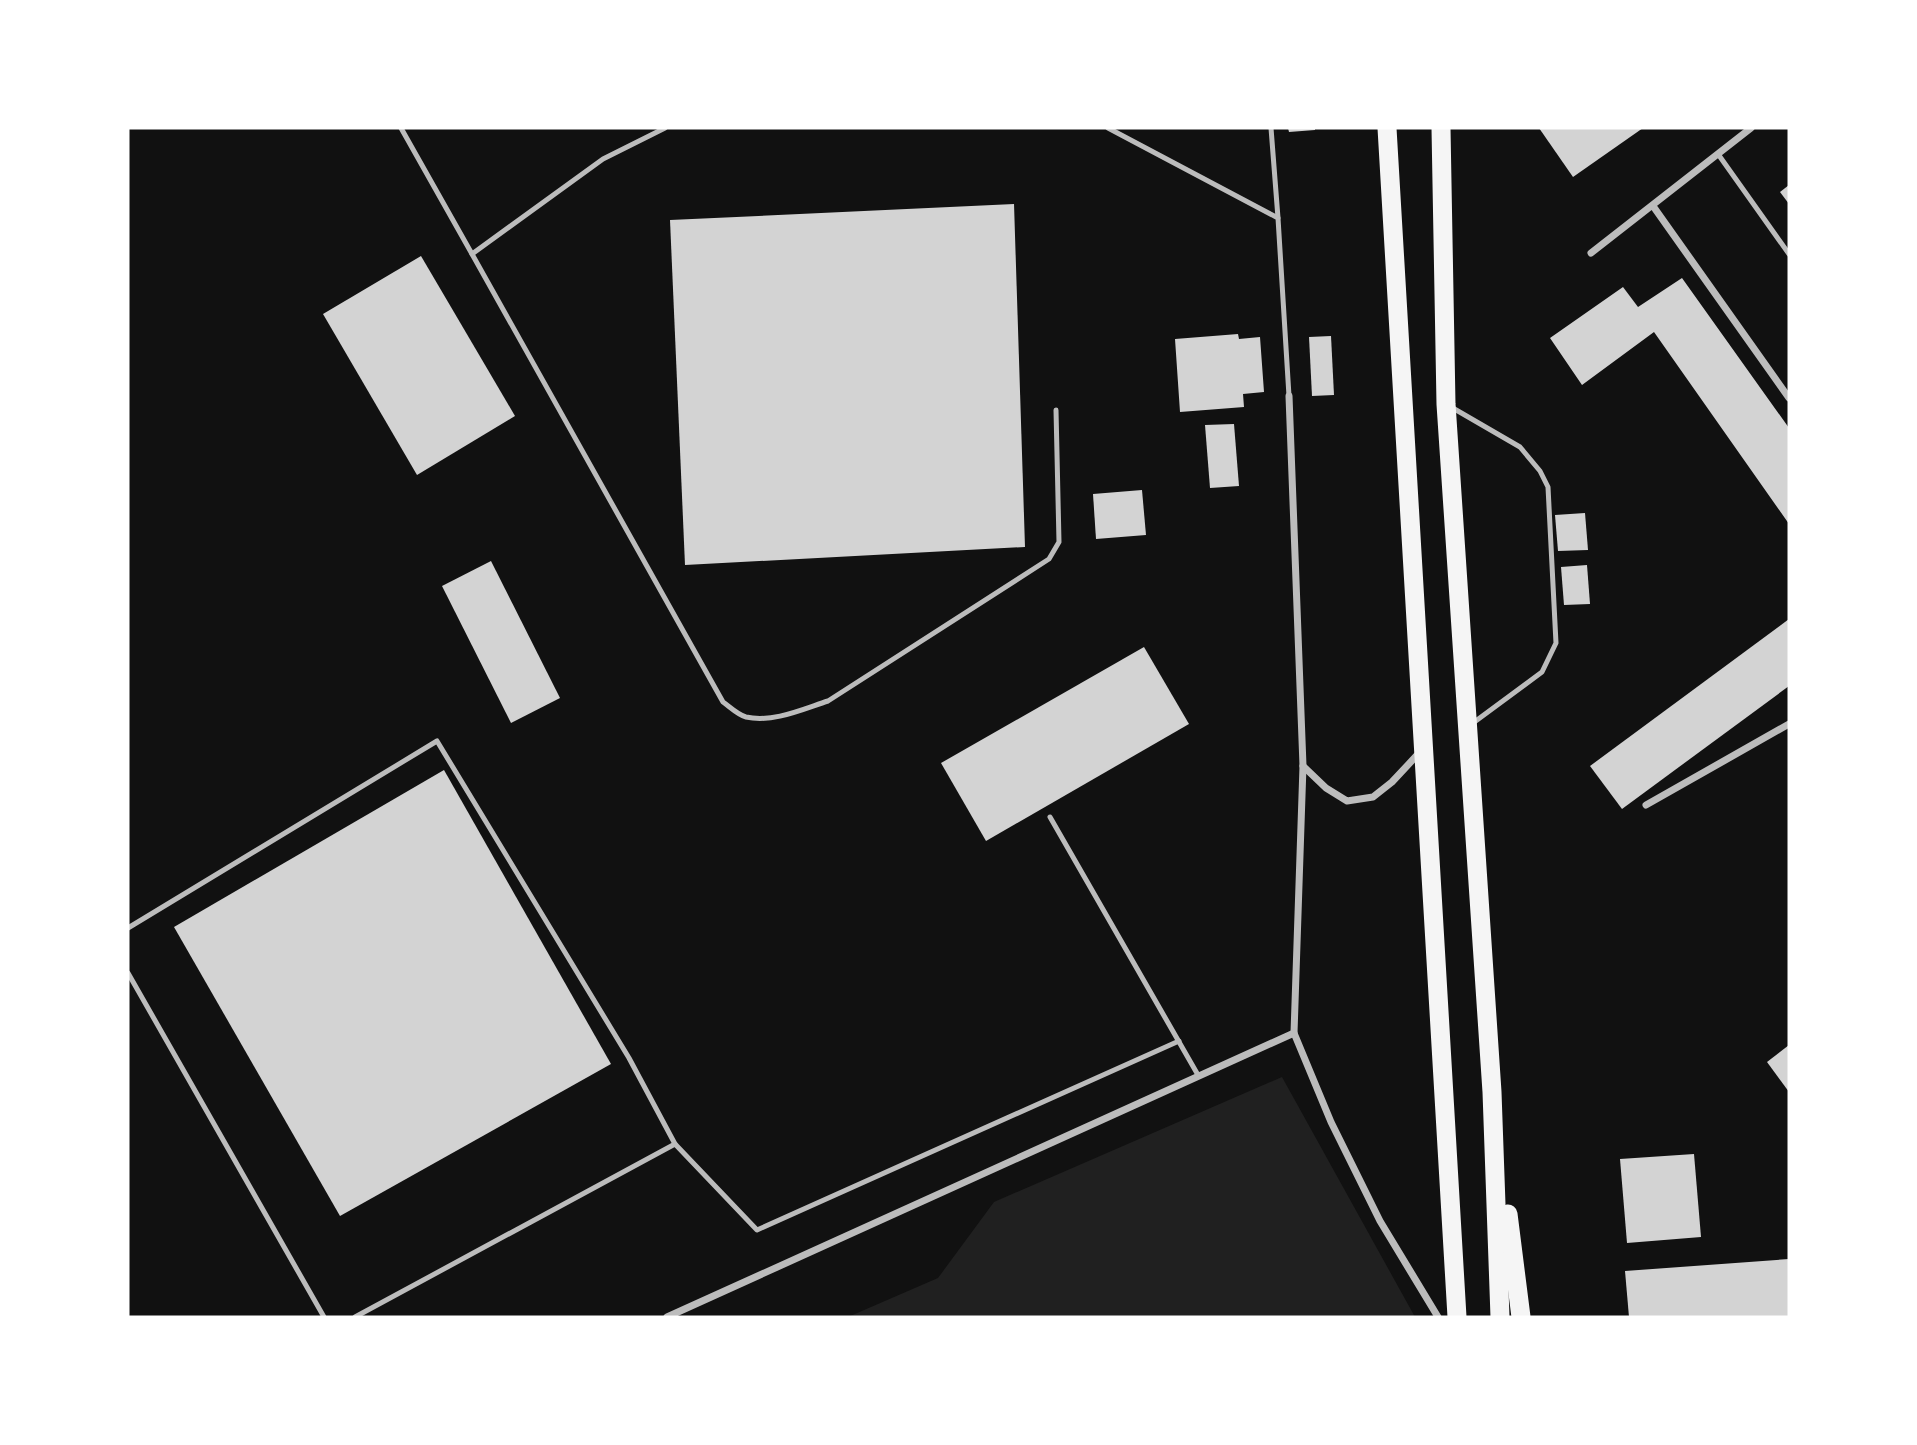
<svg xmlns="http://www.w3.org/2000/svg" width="1917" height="1445" font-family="'Nunito Sans',sans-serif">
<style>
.green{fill:#202020}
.building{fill:#d3d3d3}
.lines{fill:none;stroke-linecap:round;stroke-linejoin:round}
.service{stroke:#bcbcbc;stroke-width:5}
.minor{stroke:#bcbcbc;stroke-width:7}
.trunk{stroke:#f5f5f5;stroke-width:19}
</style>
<rect width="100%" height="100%" fill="#111"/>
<polygon class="green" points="1282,1077 1415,1317 848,1317 938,1278 994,1202"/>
<g class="building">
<polygon points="1288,128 1315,128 1315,130 1289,132"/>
<polygon points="1539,128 1643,128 1573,177"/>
<polygon points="1789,185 1789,204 1780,192"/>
<polygon points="1014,204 1025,547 685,565 670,220"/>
<polygon points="421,256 515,416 417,475 323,314"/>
<polygon points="1682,278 1789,428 1789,524 1654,332 1582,385 1550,338 1623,287 1638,307"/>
<polygon points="1238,334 1239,339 1260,337 1264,392 1243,394 1244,407 1180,412 1175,339"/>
<polygon points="1331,336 1334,395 1312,396 1309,337"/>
<polygon points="1234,424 1239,486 1210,488 1205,425"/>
<polygon points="1142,490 1146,535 1096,539 1093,494"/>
<polygon points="1585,513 1588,550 1558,551 1555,515"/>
<polygon points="491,561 560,698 511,723 442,586"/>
<polygon points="1587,565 1590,604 1564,605 1561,567"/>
<polygon points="1789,619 1789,686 1622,809 1590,766"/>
<polygon points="1144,647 1189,724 986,841 941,763"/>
<polygon points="444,770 611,1064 340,1216 174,927"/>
<polygon points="1789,1045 1789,1092 1767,1062"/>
<polygon points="1694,1154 1701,1237 1627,1243 1620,1159"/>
<polygon points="1789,1259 1789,1317 1629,1317 1625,1271"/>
</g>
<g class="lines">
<g class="service">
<polyline points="401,128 472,254"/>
<path d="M665,128L603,159L472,254L723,702C730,707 738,715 746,717C773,723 803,709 828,701L1049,559L1059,542L1056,410"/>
<polyline points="1108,128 1278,218 1289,396"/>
<polyline points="1271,128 1278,218"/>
<polyline points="1718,154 1789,254"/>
<polyline points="1451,407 1520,447 1540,471 1548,487 1556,643 1542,672 1473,723"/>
<polyline points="1050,817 1198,1075"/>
<polyline points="128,928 437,741 629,1058 675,1144"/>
<polyline points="128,973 324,1317"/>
<polyline points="355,1317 675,1144 757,1230 1179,1041"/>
</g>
<g class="minor">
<polyline points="1653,206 1789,398"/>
<polyline points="1591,253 1751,128"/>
<polyline points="1289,396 1303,766 1294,1033 1331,1122 1380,1221 1438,1317"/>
<polyline points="1303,766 1326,788 1347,801 1373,797 1392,782 1420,752"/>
<polyline points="1646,805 1789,724"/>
<polyline points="667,1317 1294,1033"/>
</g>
<g class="trunk">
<polyline points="1387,128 1457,1317"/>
<polyline points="1441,128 1446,404 1492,1092 1500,1317"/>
<polyline points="1508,1214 1521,1317"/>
</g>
</g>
<rect width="1917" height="1445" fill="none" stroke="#ffffff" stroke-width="259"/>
</svg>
